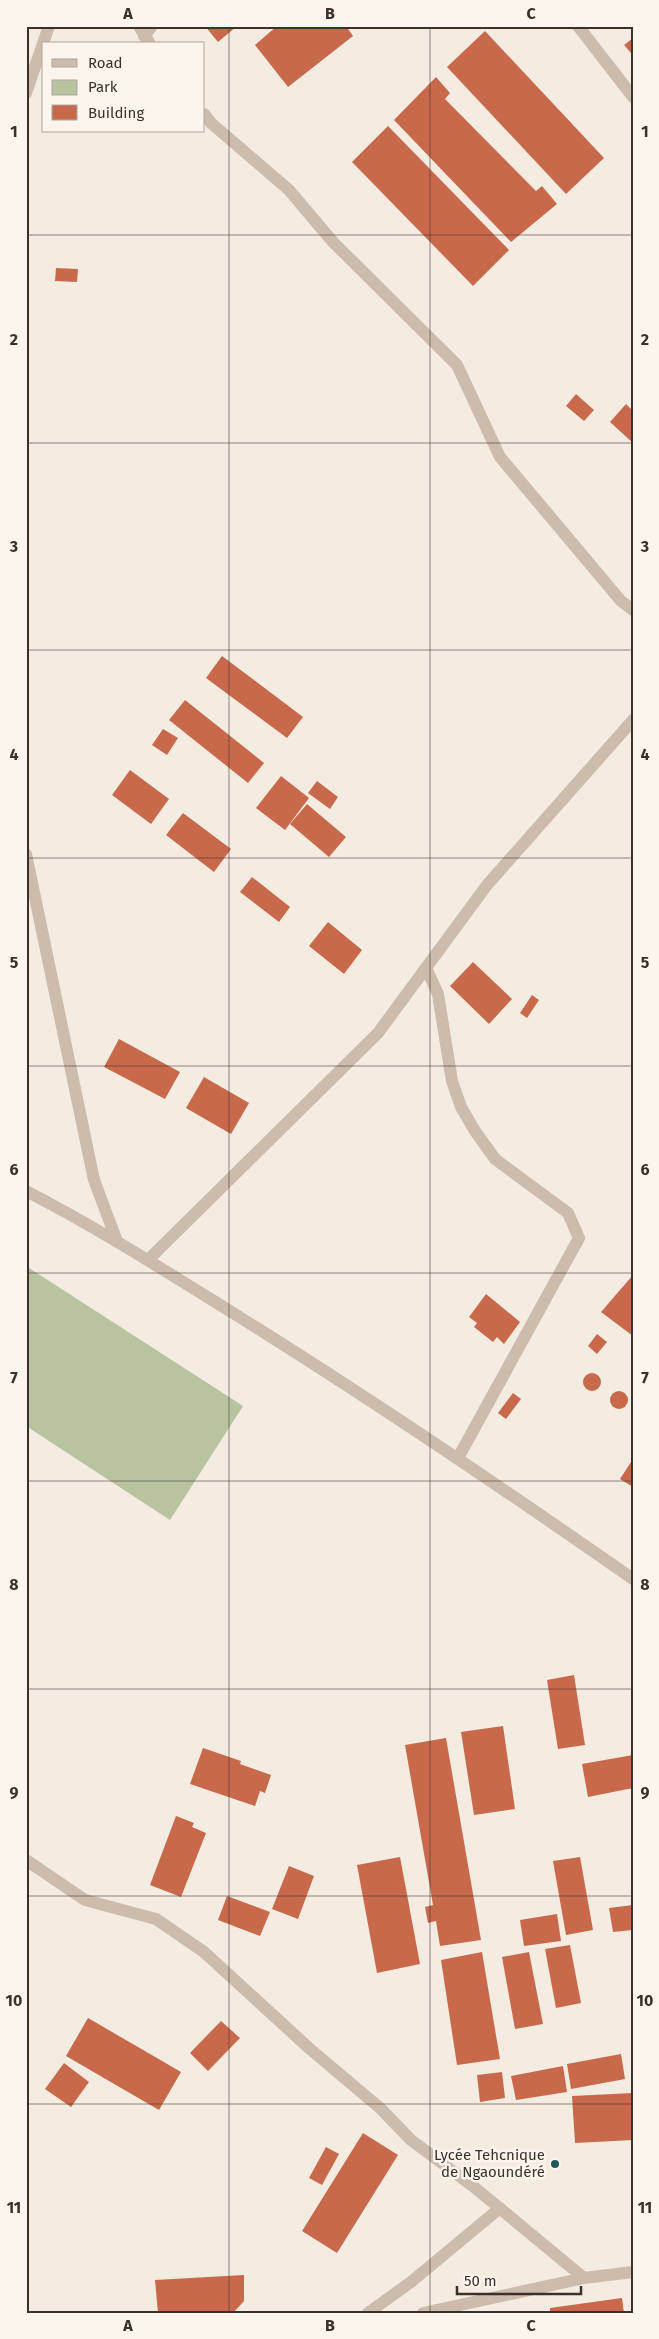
<svg xmlns="http://www.w3.org/2000/svg" width="659" height="2339" font-family="'Fira Sans',sans-serif">
<style>
.green{fill:#b8c4a0}
.building{fill:#c8694b}
.lines{fill:none;stroke-linecap:round;stroke-linejoin:round}
.street{stroke:#cdbbac;stroke-width:12}
.grid{fill:none;stroke:#3b302b;stroke-width:1;stroke-opacity:0.55}
.poi-dot{fill:#1f5a5e;stroke:#fbf5ee;stroke-width:2}
.labels{text-anchor:middle;dominant-baseline:central;stroke-width:5;stroke-linejoin:round;paint-order:stroke}
.poi-label{font-size:15px;fill:#3b302b;stroke:#fbf5ee;text-anchor:end}
.neatline{fill:none;stroke:#3b302b;stroke-width:2}
.grid-label{font-size:16px;text-anchor:middle;font-weight:bold;fill:#3b302b}
</style>
<rect width="100%" height="100%" fill="#f4ebe1"/>
<polygon class="green" points="26,1266 243,1406 170,1520 26,1426"/>
<g class="building">
<polygon points="205,26 237,26 218,42"/>
<polygon points="277,26 346,26 353,36 288,87 255,45"/>
<polygon points="485,31 604,158 566,194 447,67"/>
<polygon points="633,38 633,52 631,53 624,45"/>
<polygon points="436,77 450,93 445,99 536,191 542,186 557,204 511,242 394,120"/>
<polygon points="388,126 509,250 473,286 352,162"/>
<polygon points="56,268 78,269 77,282 55,281"/>
<polygon points="576,394 594,410 584,421 566,406"/>
<polygon points="626,404 633,411 633,443 610,422"/>
<polygon points="222,656 303,717 287,738 206,678"/>
<polygon points="185,700 264,763 248,783 169,720"/>
<polygon points="163,729 178,738 167,755 152,745"/>
<polygon points="130,770 169,799 151,824 112,795"/>
<polygon points="281,776 309,798 285,830 256,808"/>
<polygon points="317,781 338,797 330,809 308,793"/>
<polygon points="307,804 346,837 329,857 290,824"/>
<polygon points="183,813 231,849 214,872 166,835"/>
<polygon points="252,877 290,907 279,922 240,892"/>
<polygon points="328,922 362,950 344,974 309,946"/>
<polygon points="473,962 512,999 489,1024 450,986"/>
<polygon points="532,995 539,1000 527,1018 520,1013"/>
<polygon points="119,1039 180,1072 165,1099 104,1067"/>
<polygon points="204,1077 249,1103 231,1134 186,1108"/>
<polygon points="633,1275 633,1336 601,1312"/>
<polygon points="486,1294 520,1322 504,1344 497,1337 493,1342 474,1327 477,1323 469,1317"/>
<polygon points="597,1334 607,1342 597,1354 588,1346"/>
<circle cx="592" cy="1382" r="9"/>
<circle cx="619" cy="1400" r="9"/>
<polygon points="513,1393 521,1399 506,1419 498,1413"/>
<polygon points="633,1459 633,1487 620,1479"/>
<polygon points="574,1675 585,1745 558,1749 547,1680"/>
<polygon points="503,1726 515,1809 474,1815 461,1732"/>
<polygon points="446,1738 481,1940 440,1946 436,1921 428,1923 425,1907 433,1905 405,1745"/>
<polygon points="203,1748 241,1761 240,1764 271,1775 265,1793 260,1791 255,1806 190,1784"/>
<polygon points="633,1755 633,1788 588,1797 582,1764"/>
<polygon points="176,1816 194,1823 192,1827 206,1833 181,1897 150,1885"/>
<polygon points="400,1857 420,1964 377,1973 357,1865"/>
<polygon points="580,1857 593,1930 566,1935 553,1861"/>
<polygon points="289,1866 314,1876 298,1919 272,1909"/>
<polygon points="227,1896 270,1912 260,1936 218,1920"/>
<polygon points="633,1905 633,1930 613,1932 609,1908"/>
<polygon points="557,1914 561,1941 524,1946 520,1920"/>
<polygon points="570,1945 581,2003 556,2008 545,1949"/>
<polygon points="482,1952 500,2059 457,2065 441,1960"/>
<polygon points="529,1952 543,2024 515,2029 502,1957"/>
<polygon points="88,2018 181,2072 159,2110 66,2056"/>
<polygon points="221,2021 240,2038 208,2071 190,2053"/>
<polygon points="621,2054 625,2079 571,2089 567,2064"/>
<polygon points="64,2063 89,2082 71,2107 45,2089"/>
<polygon points="563,2066 567,2092 516,2100 511,2076"/>
<polygon points="502,2072 505,2098 480,2102 477,2075"/>
<polygon points="633,2093 633,2140 575,2143 572,2096"/>
<polygon points="363,2133 398,2155 337,2253 302,2231"/>
<polygon points="326,2147 339,2154 322,2185 309,2178"/>
<polygon points="244,2275 244,2301 235,2311 158,2313 155,2280"/>
<polygon points="622,2298 624,2313 550,2313 550,2308"/>
</g>
<g class="lines">
<g class="street">
<polyline points="139,26 150,44"/>
<polyline points="578,26 633,97"/>
<polyline points="144,36 152,26"/>
<polyline points="26,93 49,26"/>
<polyline points="204,114 211,123 289,190 333,242 457,365 500,457 621,601 633,610"/>
<polyline points="26,854 94,1180 117,1241"/>
<polyline points="426,968 438,994 452,1081 461,1107 475,1131 495,1159 568,1213 579,1238 458,1458"/>
<path d="M26,1191C100,1229 170,1274 241,1318C374,1401 504,1489 633,1579"/>
<polyline points="148,1260 378,1033 487,885 633,720"/>
<polyline points="26,1860 85,1900 156,1919 204,1952 310,2049 380,2108 411,2140 474,2187 584,2278"/>
<polyline points="368,2313 411,2282 500,2208"/>
<polyline points="423,2313 584,2278 633,2272"/>
</g>
</g>
<path class="grid" d="M229,26V2313M430,26V2313M26,235H633M26,443H633M26,650H633M26,858H633M26,1066H633M26,1273H633M26,1481H633M26,1689H633M26,1896H633M26,2104H633"/>
<circle class="poi-dot" cx="555" cy="2164" r="5"/>
<g class="labels">
<g class="poi-label">
<text x="545" y="2155">Lycée Tehcnique<tspan x="545" dy="17">de Ngaoundéré</tspan></text>
</g>
</g>
<rect width="659" height="2339" fill="none" stroke="#fbf5ee" stroke-width="55"/>
<rect x="42" y="42" width="162" height="90" fill="#fbf5ee" stroke="#aea6a0"/>
<rect x="52" y="59" width="25" height="8" fill="#cdbbac" stroke="#aea6a0"/>
<text x="88" y="68" font-size="15" fill="#3b302b">Road</text>
<rect x="52" y="80" width="25" height="15" fill="#b8c4a0" stroke="#aea6a0"/>
<text x="88" y="92" font-size="15" fill="#3b302b">Park</text>
<rect x="52" y="105" width="25" height="15" fill="#c8694b" stroke="#aea6a0"/>
<text x="88" y="118" font-size="15" fill="#3b302b">Building</text>
<path d="M457 2286v8h124v-8" fill="none" stroke="#3b302b" stroke-width="2.5"/>
<text x="464" y="2286" font-size="15" fill="#3b302b" stroke="#fbf5ee" stroke-width="4" paint-order="stroke">50 m</text>
<rect x="28" y="28" width="604" height="2284" class="neatline"/>
<g class="grid-label">
<text x="128" y="19">A</text>
<text x="330" y="19">B</text>
<text x="531" y="19">C</text>
<text x="14" y="137">1</text>
<text x="645" y="137">1</text>
<text x="14" y="345">2</text>
<text x="645" y="345">2</text>
<text x="14" y="552">3</text>
<text x="645" y="552">3</text>
<text x="14" y="760">4</text>
<text x="645" y="760">4</text>
<text x="14" y="968">5</text>
<text x="645" y="968">5</text>
<text x="14" y="1175">6</text>
<text x="645" y="1175">6</text>
<text x="14" y="1383">7</text>
<text x="645" y="1383">7</text>
<text x="14" y="1590">8</text>
<text x="645" y="1590">8</text>
<text x="14" y="1798">9</text>
<text x="645" y="1798">9</text>
<text x="14" y="2006">10</text>
<text x="645" y="2006">10</text>
<text x="14" y="2213">11</text>
<text x="645" y="2213">11</text>
<text x="128" y="2331">A</text>
<text x="330" y="2331">B</text>
<text x="531" y="2331">C</text>
</g>
</svg>
